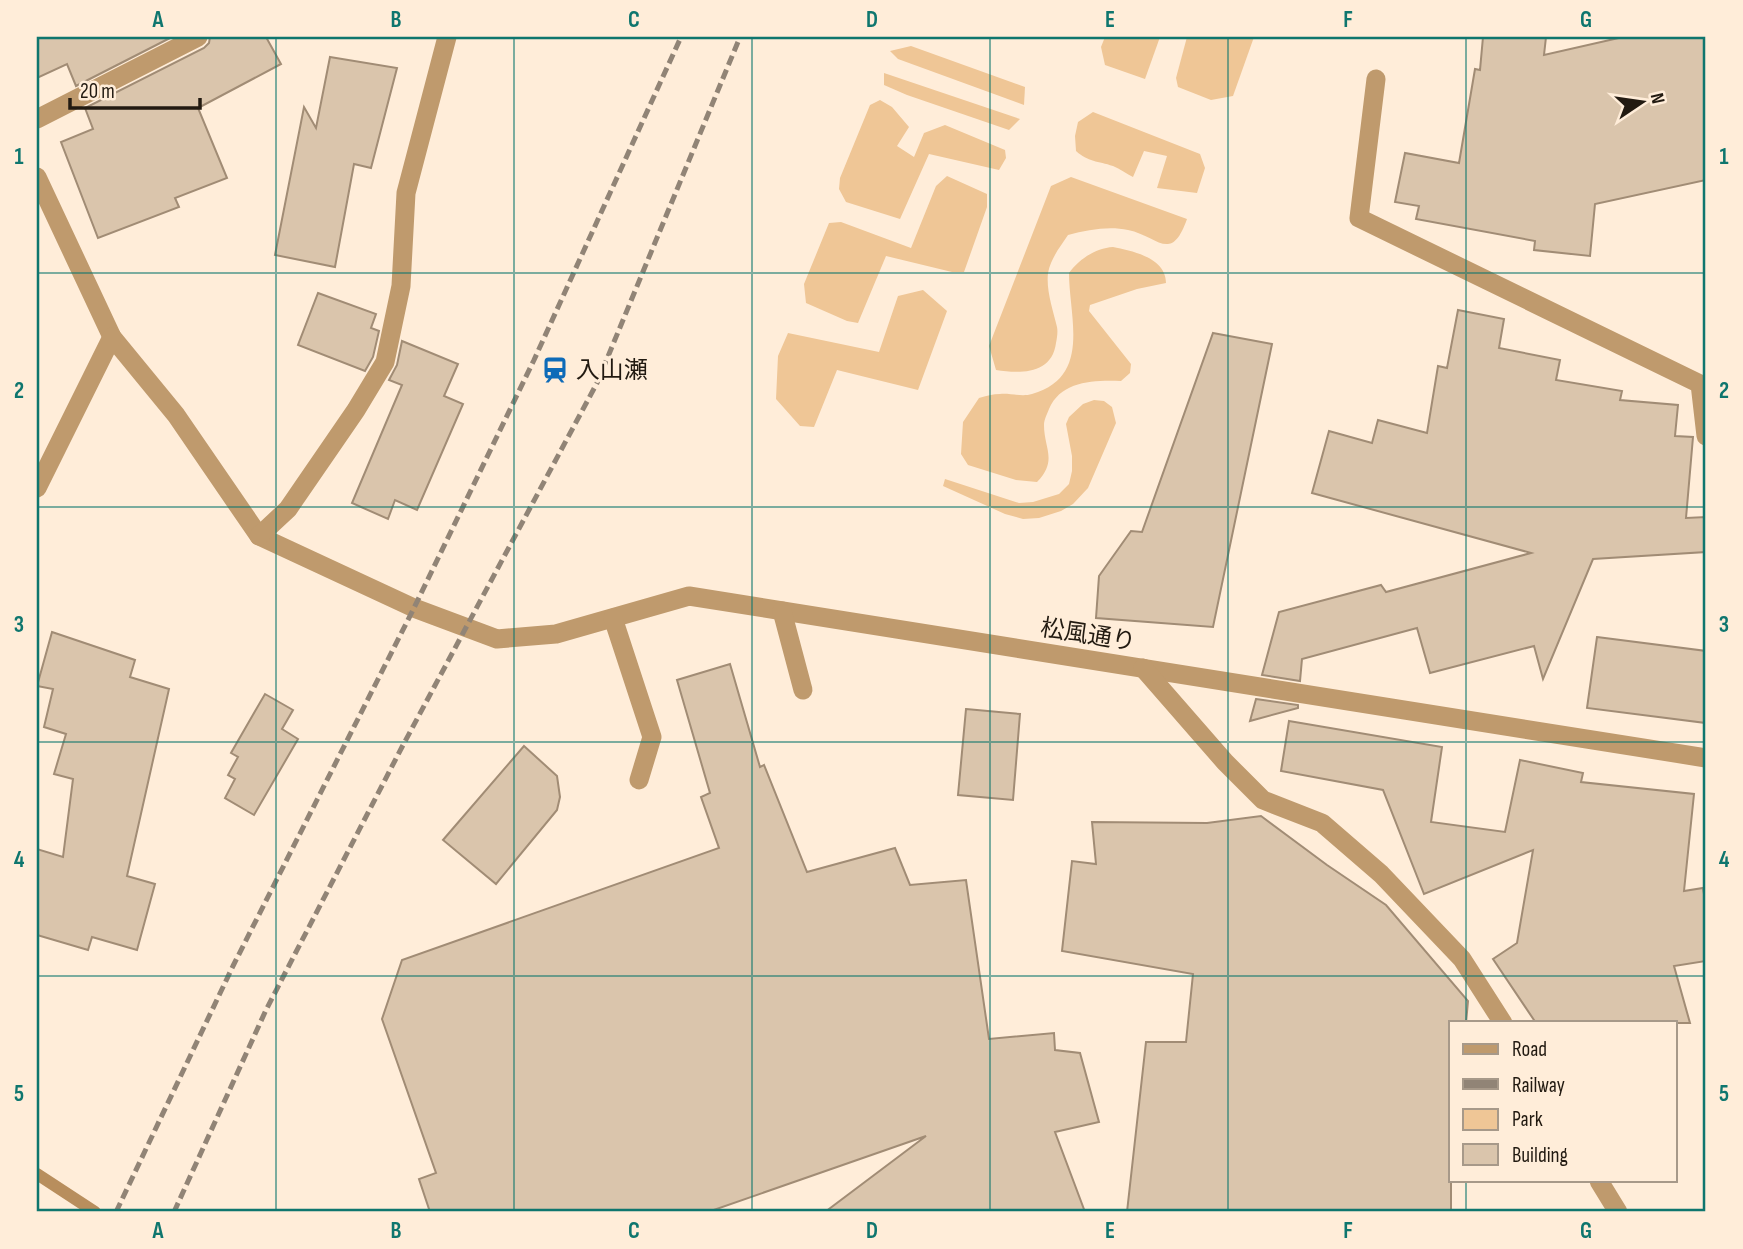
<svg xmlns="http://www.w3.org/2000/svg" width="1743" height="1249" font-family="'Sofia Sans Condensed','Noto Sans JP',sans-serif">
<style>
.green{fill:#efc696}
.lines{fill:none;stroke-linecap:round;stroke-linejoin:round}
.stream{stroke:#b88e5d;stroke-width:12}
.building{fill:#dac5ac;stroke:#a18c75;stroke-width:2}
.minor{stroke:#bf9a6d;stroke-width:19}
.rail{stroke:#918476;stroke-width:5;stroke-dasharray:10 5;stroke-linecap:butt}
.grid{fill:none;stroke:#0f766e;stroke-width:2;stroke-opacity:0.55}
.labels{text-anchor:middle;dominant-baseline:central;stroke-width:6;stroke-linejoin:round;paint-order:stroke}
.poi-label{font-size:24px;fill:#221a11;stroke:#ffedd9;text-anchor:start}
.street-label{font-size:24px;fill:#221a11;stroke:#ffedd9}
.neatline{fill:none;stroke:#0f766e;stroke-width:2.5}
.grid-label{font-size:23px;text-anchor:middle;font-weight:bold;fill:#0f766e}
</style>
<rect width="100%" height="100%" fill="#ffedd9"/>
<g class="green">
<polygon points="1105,37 1160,37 1145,79 1105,65 1101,47"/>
<polygon points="1187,37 1254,37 1233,96 1211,100 1178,87 1176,78"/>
<polygon points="911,46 1025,87 1024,105 898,59 890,51"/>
<polygon points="884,73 1020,119 1009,130 907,95 884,85"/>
<polygon points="880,100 892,107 909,127 897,146 914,157 924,133 945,125 1005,150 1006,158 999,170 929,154 900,219 846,202 839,189 840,178 870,105"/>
<path d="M1093,112L1200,154L1205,168L1197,193L1157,188L1167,156L1144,151L1133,177C1127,174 1120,169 1113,166C1098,161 1088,162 1076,151L1075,136L1078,122Z"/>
<polygon points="947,176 987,194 987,207 964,272 952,272 886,256 858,323 847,321 806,303 804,284 829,223 841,222 911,248 936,186"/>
<path d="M1071,177L1187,219C1171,264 1158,236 1128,230C1108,226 1088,230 1068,235C1060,247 1051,258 1048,273C1046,291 1053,310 1057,327C1058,332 1057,338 1056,343C1052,374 1021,374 996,370L989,346L1051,186Z"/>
<path d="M1113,247C1133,251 1166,258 1166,283L1137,289L1090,305L1089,311L1131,364L1130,373L1121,381C1093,380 1061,381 1049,409C1047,414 1044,420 1044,425C1044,449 1058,460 1037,482L1016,480L968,465L961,454L963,422L979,398C986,396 993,394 1000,394C1010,393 1022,397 1032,394C1092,377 1069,317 1069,273C1079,259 1096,248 1113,247Z"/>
<polygon points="923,290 947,311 918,390 837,370 814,427 800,426 776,399 778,356 788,333 879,352 898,296"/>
<polygon points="1094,400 1104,401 1112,407 1116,423 1088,488 1073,504 1061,511 1039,518 1023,519 1005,514 943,486 945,479 1019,503 1033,502 1059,494 1069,484 1072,471 1072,456 1066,424 1069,417 1083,404"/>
</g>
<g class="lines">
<polyline class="stream" points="37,1174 95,1212"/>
</g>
<g class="building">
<polygon points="37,37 172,37 76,86 67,64 37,78"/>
<polygon points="210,37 266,37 281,64 198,108 227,178 175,198 179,207 98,238 61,142 93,129 85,108 204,48 209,43"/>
<polygon points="1483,37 1546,37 1544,55 1623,37 1706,37 1706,180 1595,204 1590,256 1534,250 1535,241 1416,219 1419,206 1395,202 1405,153 1459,163 1475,69 1480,70"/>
<polygon points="330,57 397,68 371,168 354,164 335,267 275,255 304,107 316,128"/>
<polygon points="318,293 376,314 371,328 379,331 373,357 365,371 298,345"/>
<polygon points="1458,310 1504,319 1499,348 1560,360 1556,380 1622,391 1620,400 1678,405 1675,436 1693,437 1686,518 1706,517 1706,552 1593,559 1543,679 1534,646 1430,673 1417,628 1302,659 1300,681 1262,675 1279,612 1381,585 1386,592 1531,553 1312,493 1329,431 1372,443 1378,420 1427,433 1438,366 1447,368"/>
<polygon points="1213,333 1272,344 1213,627 1096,618 1099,576 1131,531 1142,532"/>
<polygon points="402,341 458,364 444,396 463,404 417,510 395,500 388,519 352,503 402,385 389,380 397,365"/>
<polygon points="52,632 135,660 130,677 169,689 127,876 155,884 137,950 92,937 88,950 37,935 37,849 63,857 73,779 54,774 66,734 44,727 53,689 37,686"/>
<polygon points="1597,637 1706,651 1706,723 1587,708"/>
<polygon points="730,664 760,767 764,765 807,872 895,848 910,885 966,880 989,1039 1054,1033 1055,1050 1080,1053 1099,1122 1055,1132 1085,1212 825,1212 926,1136 708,1212 430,1212 419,1179 436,1173 382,1019 402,960 719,848 701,797 710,793 677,680"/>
<polygon points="265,694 293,710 282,729 298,739 254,815 225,798 235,779 228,775 238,757 231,753"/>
<polygon points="1256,699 1298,705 1298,708 1250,721"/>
<polygon points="966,709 1020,714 1013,800 958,795"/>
<polygon points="1289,721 1442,747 1431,822 1505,832 1520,760 1583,773 1581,782 1694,794 1684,891 1703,888 1706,906 1706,961 1674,966 1690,1023 1536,1023 1493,959 1517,943 1533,850 1424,894 1383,790 1281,771"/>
<polygon points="524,746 557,776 560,797 557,810 496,884 443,840"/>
<polygon points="1261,816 1327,865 1386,905 1468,1001 1466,1023 1451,1023 1451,1212 1127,1212 1146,1042 1186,1042 1193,974 1062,951 1072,861 1096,864 1092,822 1207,823"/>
</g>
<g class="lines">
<g class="minor">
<polyline points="1376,79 1359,218 1700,384 1706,436"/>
<polyline points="37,119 198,37"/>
<polyline points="37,177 112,337 176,415 259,536 414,608 497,639 556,634 689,596 1706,758"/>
<polyline points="37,488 112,337"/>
<polyline points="259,536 288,509 356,410 385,362 401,286 406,193 447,37"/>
<polyline points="782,611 803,690"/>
<polyline points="613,618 652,737 639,780"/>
<polyline points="1143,668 1225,762 1263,800 1322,823 1381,874 1462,959 1503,1023"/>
<polyline points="1599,1181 1618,1212"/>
</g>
<g class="rail">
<polyline points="116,1212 233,966 414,608 534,360 681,37"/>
<polyline points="174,1212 266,1010 402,747 597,383 740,37"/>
</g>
</g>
<path class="grid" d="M276,37V1212M514,37V1212M752,37V1212M990,37V1212M1228,37V1212M1466,37V1023M37,273H1706M37,507H1706M37,742H1706M37,976H1706M1466,1181V1212"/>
<defs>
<g id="station-bare" transform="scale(2.1)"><path d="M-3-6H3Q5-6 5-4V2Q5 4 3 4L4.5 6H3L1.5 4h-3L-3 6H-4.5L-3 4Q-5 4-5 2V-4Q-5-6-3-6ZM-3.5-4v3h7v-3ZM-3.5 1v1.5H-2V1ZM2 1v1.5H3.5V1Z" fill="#0e6bb8" stroke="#ffedd9" stroke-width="2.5" paint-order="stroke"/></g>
</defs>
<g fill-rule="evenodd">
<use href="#station-bare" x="555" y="370"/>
</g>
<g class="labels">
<g class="poi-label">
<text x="576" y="370">入山瀬</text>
</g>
<g class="street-label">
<text transform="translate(1088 635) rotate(9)">松風通り</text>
</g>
</g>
<rect width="1743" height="1249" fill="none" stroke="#ffedd9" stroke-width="77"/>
<rect x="1449" y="1021" width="228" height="161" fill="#ffedd9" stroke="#a79989" stroke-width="2"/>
<rect x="1463" y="1044" width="35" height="10" fill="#bf9a6d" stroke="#a79989" stroke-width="2"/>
<text x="1512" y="1056" font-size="21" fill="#221a11">Road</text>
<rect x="1463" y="1079" width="35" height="10" fill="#918476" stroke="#a79989" stroke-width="2"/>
<text x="1512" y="1092" font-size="21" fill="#221a11">Railway</text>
<rect x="1463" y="1109" width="35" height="21" fill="#efc696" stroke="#a79989" stroke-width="2"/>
<text x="1512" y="1126" font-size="21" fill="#221a11">Park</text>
<rect x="1463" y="1144" width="35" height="21" fill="#dac5ac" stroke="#a79989" stroke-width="2"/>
<text x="1512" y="1162" font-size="21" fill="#221a11">Building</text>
<g transform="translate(1642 102) rotate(77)" stroke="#ffedd9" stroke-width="5" paint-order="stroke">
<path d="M0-5L12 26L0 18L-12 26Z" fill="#221a11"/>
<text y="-10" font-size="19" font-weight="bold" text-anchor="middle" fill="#221a11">N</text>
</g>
<path d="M70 98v10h130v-10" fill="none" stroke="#221a11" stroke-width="3.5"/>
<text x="80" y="98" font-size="21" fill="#221a11" stroke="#ffedd9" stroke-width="5" paint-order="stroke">20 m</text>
<rect x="38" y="38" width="1666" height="1172" class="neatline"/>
<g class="grid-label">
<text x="158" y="27">A</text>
<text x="396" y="27">B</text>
<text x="634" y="27">C</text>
<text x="872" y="27">D</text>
<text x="1110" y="27">E</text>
<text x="1348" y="27">F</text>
<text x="1586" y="27">G</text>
<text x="19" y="164">1</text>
<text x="1724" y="164">1</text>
<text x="19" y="398">2</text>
<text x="1724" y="398">2</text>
<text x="19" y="632">3</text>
<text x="1724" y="632">3</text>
<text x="19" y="867">4</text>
<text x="1724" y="867">4</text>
<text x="19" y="1101">5</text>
<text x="1724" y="1101">5</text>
<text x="158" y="1238">A</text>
<text x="396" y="1238">B</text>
<text x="634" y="1238">C</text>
<text x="872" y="1238">D</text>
<text x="1110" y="1238">E</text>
<text x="1348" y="1238">F</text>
<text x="1586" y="1238">G</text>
</g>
</svg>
